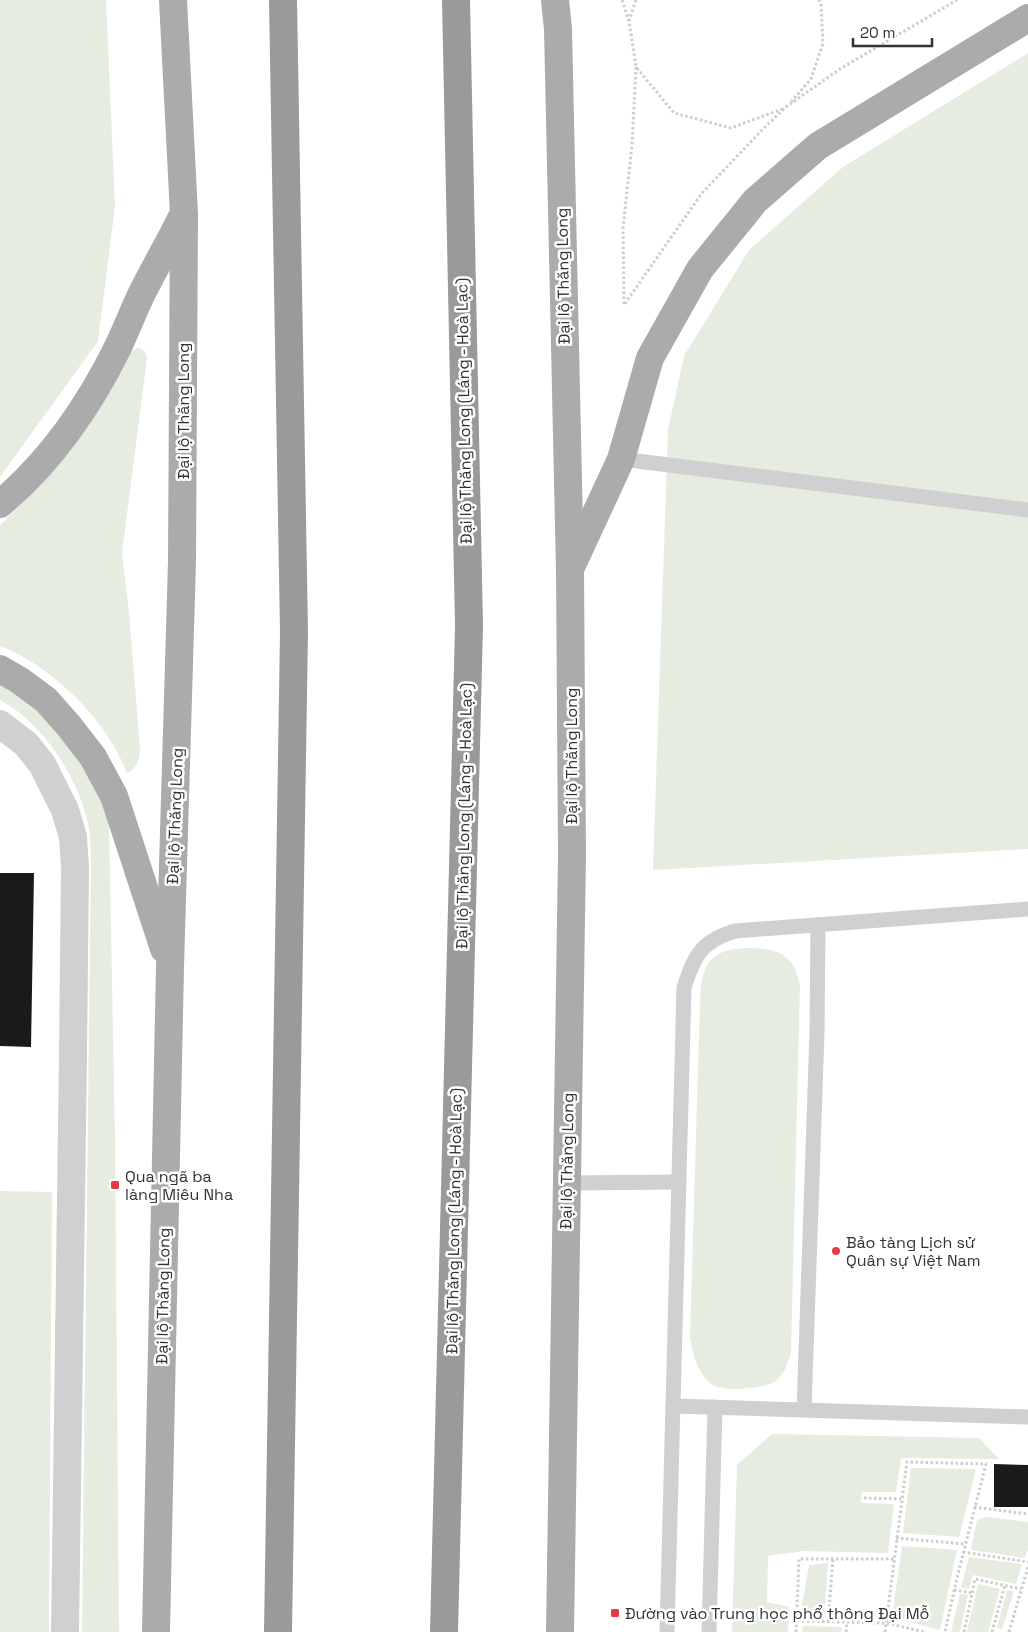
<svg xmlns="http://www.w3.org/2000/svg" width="1028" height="1632" font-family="'Space Grotesk',sans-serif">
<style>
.green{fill:#e6ecdf}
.building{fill:#1a1a1a}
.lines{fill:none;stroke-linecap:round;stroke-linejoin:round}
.path{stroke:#cdcdcd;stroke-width:3;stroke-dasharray:2.5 2.5;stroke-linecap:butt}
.lane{stroke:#d0d0d0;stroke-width:15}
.street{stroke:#d0d0d0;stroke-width:28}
.primary{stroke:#ababab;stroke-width:28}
.highway{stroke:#9a9a9a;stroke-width:28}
.poi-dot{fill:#e63946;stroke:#fff;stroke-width:2}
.labels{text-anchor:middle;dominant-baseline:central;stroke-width:5;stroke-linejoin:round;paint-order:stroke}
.street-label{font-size:16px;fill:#333;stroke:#fff}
.poi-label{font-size:16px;fill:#333;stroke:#fff;text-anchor:start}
</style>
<rect width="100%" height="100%" fill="#fff"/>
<g class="green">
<polygon points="0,0 106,0 115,206 98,341 0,477"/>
<polygon points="1028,53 1028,849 653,870 668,430 684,356 749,250 843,167"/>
<path d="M139,348L145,351L147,358L122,553L129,613L140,749C139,760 138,768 127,773C107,720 52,666 0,646V525C24,502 48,478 69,452C94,422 112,385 131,351Z"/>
<path d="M0,681L32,703L60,730L99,790L109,823L115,1138L119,1632H82L91,854C90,844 90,833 88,823C77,776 43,723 0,700Z"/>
<path d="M746,948C776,948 795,953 800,986L791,1352C788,1363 784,1376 774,1382C763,1389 724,1392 713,1385C697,1374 693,1354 690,1337L700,1002C701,984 702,959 723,952C730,949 738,949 746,948Z"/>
<polygon points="0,1191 52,1192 49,1632 0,1632"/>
<polygon points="772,1434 979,1438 999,1459 901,1458 896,1492 862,1492 861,1503 894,1504 888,1553 803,1551 768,1556 767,1602 789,1607 788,1632 732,1632 737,1465"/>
<polygon points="911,1468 976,1469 959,1537 903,1533"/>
<polygon points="986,1517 1028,1522 1028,1549 1025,1558 971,1550 977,1520"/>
<polygon points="902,1546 957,1550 940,1630 892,1617"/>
<polygon points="969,1557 1022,1564 1016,1584 973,1575 969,1589 961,1588"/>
<polygon points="828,1563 824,1618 800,1617 809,1565"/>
<polygon points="978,1584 1000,1589 988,1632 967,1632"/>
<polygon points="1007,1590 1014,1591 1002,1629 997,1628"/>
<polygon points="960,1594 968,1595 960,1632 951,1632"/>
<polygon points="803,1626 842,1627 841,1632 802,1632"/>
</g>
<g class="building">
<polygon points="0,873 34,873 31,1047 0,1046"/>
<polygon points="994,1464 1028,1465 1028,1507 994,1507"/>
</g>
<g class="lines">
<g class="path">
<polyline points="622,0 629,21"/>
<polyline points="636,0 629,21 636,67 674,113 731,128 785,108"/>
<polyline points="636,67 632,145 623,228 624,305 702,193 763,129 786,107 840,69 957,0"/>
<polyline points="791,102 811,79 823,43 821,5 819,0"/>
<polyline points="864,1498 901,1499"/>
<polyline points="974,1507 1028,1514"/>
<polyline points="896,1538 965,1544"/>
<polyline points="963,1552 1028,1562"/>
<polyline points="954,1590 972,1593"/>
<polyline points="797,1621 886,1623 925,1632"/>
<polyline points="828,1622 833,1559"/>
<polyline points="796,1632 799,1559 894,1559"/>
<polyline points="846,1632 847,1623"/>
<polyline points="885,1632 907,1462 986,1464 957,1578 945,1632"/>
<polyline points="964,1632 975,1579 1021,1589"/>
<polyline points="992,1632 1005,1585"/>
<polyline points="1009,1632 1028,1567"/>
</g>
<g class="lane">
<polyline points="621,459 1028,510"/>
<polyline points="566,1183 678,1182"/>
<polyline points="673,1406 1028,1417"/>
<polyline points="804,1410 817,1033 818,925"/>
<path d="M667,1632L684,988C694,955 702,941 735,931L1028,909"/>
<polyline points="709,1632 715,1407"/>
</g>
<polyline class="street" points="0,724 26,744 42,764 65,810 73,837 75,869 73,1054 65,1632"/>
<g class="primary">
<polyline points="555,0 558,29 570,571 572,855 560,1632"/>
<path d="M0,504C50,462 89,406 118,347C126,330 133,312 141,295C154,269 169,243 182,217"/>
<polyline points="572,565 621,459 650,358 700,269 755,201 818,146 1028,18"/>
<polyline points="0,669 19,680 46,700 69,726 93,757 114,796 164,949"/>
<polyline points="156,1632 170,967 182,562 184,214 173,0"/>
</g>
<g class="highway">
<polyline points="278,1632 294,632 283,0"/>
<polyline points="444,1632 469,625 456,0"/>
</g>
</g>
<g class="poi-dot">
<rect x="110" y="1180" width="10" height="10" rx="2.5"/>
<circle cx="836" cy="1251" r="5"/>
<rect x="610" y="1608" width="10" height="10" rx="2.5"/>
</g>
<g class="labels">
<g class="street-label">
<text transform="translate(563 276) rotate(-91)">Đại lộ Thăng Long</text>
<text transform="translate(183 411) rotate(-90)">Đại lộ Thăng Long</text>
<text transform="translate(464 411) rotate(-91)">Đại lộ Thăng Long (Láng - Hoà Lạc)</text>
<text transform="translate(571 756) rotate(-90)">Đại lộ Thăng Long</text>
<text transform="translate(175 816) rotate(-88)">Đại lộ Thăng Long</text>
<text transform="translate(464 816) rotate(-89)">Đại lộ Thăng Long (Láng - Hoà Lạc)</text>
<text transform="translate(567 1161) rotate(-89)">Đại lộ Thăng Long</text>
<text transform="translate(454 1221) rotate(-89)">Đại lộ Thăng Long (Láng - Hoà Lạc)</text>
<text transform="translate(163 1296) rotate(-89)">Đại lộ Thăng Long</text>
</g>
<g class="poi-label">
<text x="125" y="1176">Qua ngã ba<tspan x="125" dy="18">làng Miêu Nha</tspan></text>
<text x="846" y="1242">Bảo tàng Lịch sử<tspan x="846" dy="18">Quân sự Việt Nam</tspan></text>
<text x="625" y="1613">Đường vào Trung học phổ thông Đại Mỗ</text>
</g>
</g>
<path d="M853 38v8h79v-8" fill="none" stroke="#333333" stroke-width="2.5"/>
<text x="860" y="38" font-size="15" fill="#333333" stroke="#ffffff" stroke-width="4" paint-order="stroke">20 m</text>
</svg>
